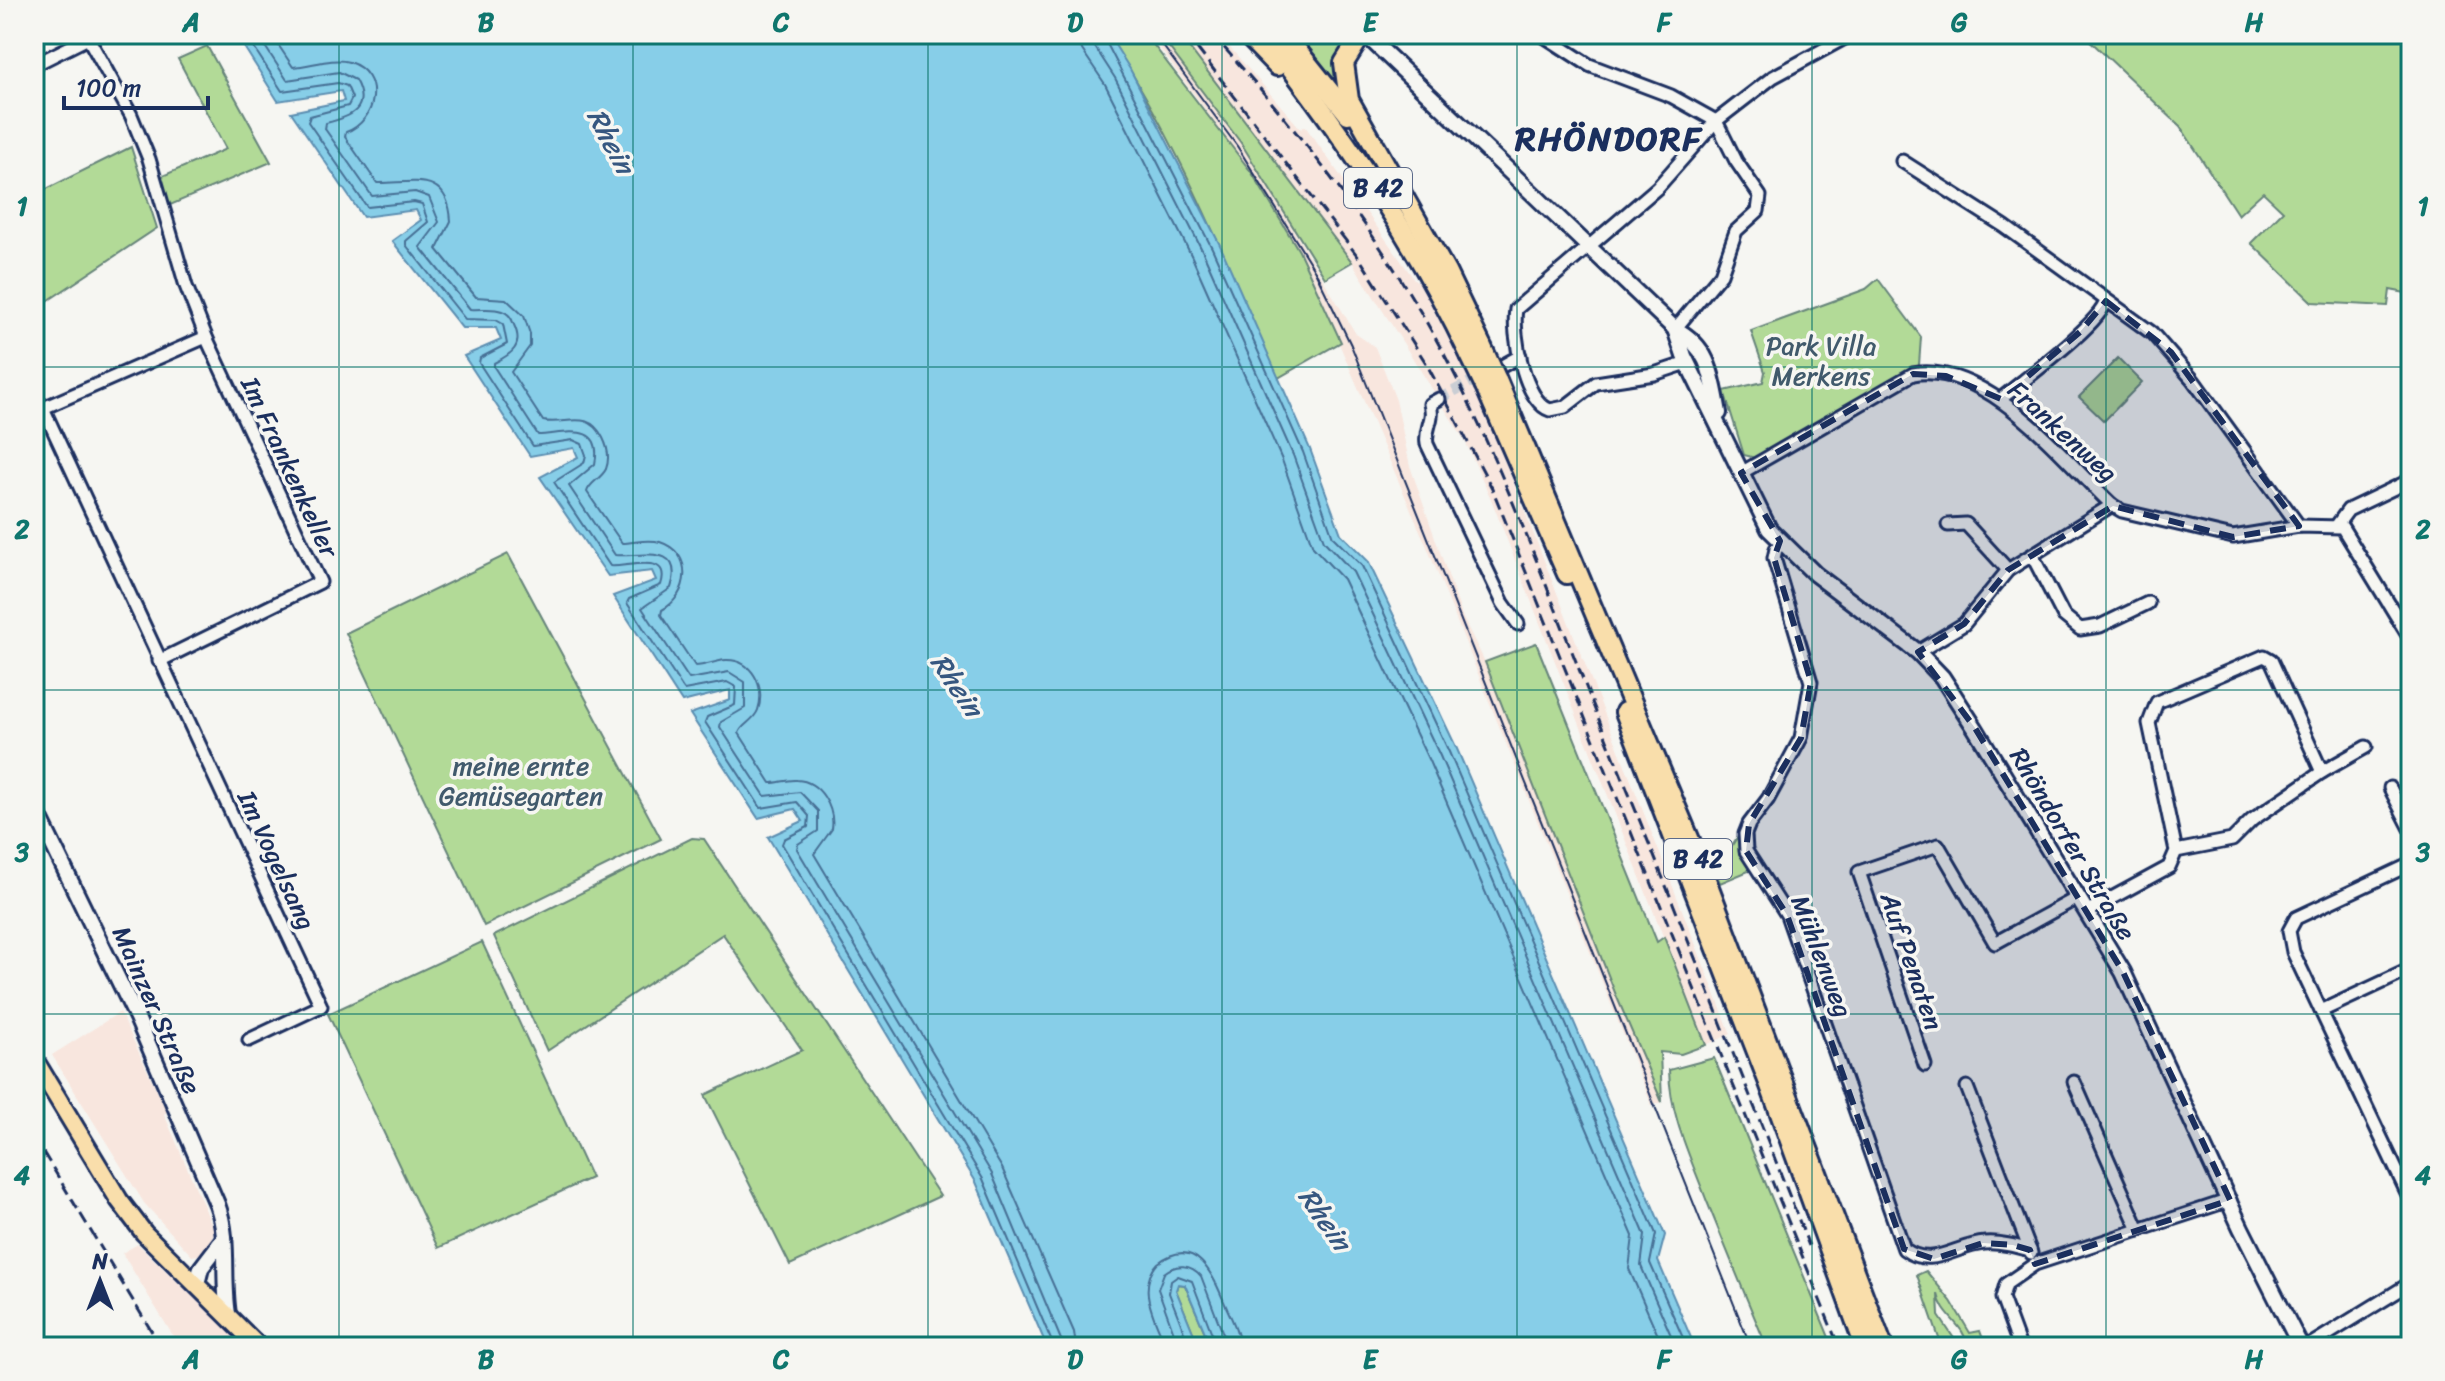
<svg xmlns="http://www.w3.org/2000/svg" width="2445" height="1381" font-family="Sriracha,sans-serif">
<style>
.built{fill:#f8e6de}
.green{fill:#b2da97;stroke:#66847a;stroke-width:2}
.water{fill:#87cee8;stroke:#5c8eb1;stroke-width:2}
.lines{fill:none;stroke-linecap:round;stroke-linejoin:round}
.shore{stroke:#466f95;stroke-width:2}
.minor-tunnel{stroke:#caced4;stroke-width:11;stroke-dasharray:11 5.5;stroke-linecap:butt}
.minor-casing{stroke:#1b2f5e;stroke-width:17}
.secondary-casing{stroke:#1b2f5e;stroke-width:20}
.primary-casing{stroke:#1b2f5e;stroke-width:22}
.trunk-casing{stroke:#1b2f5e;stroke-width:24}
.minor{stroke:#f6f6f2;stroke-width:11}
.secondary{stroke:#f6f6f2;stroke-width:14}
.primary{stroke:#f9deab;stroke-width:16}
.trunk{stroke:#f9deab;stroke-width:18}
.tram{stroke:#1b2f5e;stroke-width:2}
.rail{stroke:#1b2f5e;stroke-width:3;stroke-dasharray:12 6;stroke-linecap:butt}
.trunk-bridge-casing{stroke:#1b2f5e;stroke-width:24;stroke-linecap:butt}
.trunk-bridge{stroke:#f9deab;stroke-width:18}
.marked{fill:#1b2f5e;fill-opacity:0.2;stroke:#1b2f5e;stroke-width:6;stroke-dasharray:16 10;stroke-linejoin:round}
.grid{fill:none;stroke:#0f766e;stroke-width:2;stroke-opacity:0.55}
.labels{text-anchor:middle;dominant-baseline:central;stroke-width:7;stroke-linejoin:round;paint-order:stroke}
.shield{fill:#f6f6f2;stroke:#5d6b8a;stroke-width:2}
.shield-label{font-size:24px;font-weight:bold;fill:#1b2f5e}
.park-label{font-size:26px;fill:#415a6c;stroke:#f6f6f2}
.street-label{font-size:26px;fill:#1b2f5e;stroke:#f6f6f2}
.water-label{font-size:28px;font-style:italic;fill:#365780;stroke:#f6f6f2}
.district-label{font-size:34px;font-weight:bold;letter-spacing:2px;fill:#1b2f5e;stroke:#f6f6f2}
.neatline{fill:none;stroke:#0f766e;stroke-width:3}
.grid-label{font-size:26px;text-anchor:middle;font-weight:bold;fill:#0f766e}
</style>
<rect width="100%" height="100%" fill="#f6f6f2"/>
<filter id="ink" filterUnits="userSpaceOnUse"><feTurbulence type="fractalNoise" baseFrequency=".0125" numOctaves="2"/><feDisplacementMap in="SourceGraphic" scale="16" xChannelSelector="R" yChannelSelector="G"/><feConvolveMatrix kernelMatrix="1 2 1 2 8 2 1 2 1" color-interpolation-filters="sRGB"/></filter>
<g filter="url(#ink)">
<g class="built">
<polygon points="1149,34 1159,34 1241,143 1356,334 1375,347 1396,400 1410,466 1463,618 1485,662 1616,995 1662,1102 1652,1106 1427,547 1299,251 1252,173"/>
<polygon points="1179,34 1218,34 1301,129 1305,126 1414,279 1428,288 1471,375 1731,1034 1706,1045 1491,499 1465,441 1352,262"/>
<polygon points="120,1012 167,1112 164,1114 214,1230 210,1245 198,1255 192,1256 144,1203 52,1055"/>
<polygon points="138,1244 218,1321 245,1347 180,1347 122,1253"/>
</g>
<g class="green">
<path d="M1107,34H1145L1252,173L1299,251L1341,342L1278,378C1226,262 1178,140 1107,34Z"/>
<polygon points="1159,34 1179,34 1352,262 1325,278 1241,143"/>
<polygon points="1292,34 1351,34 1337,72 1336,87"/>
<polygon points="2083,34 2411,34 2411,294 2390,290 2388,306 2312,302 2251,243 2283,211 2263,192 2238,215 2180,126"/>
<polygon points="207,46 271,162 168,206 160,177 226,149 178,59"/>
<polygon points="131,147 157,228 34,310 34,195"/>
<polygon points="1878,279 1921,337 1919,365 1759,459 1744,455 1724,391 1763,382 1765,372 1751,331 1866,289"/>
<polygon points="2118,358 2142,382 2104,421 2079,397"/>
<polygon points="508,554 661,839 484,926 346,633"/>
<polygon points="1536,643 1657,942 1664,937 1706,1045 1681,1054 1660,1052 1662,1102 1616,995 1485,662"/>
<polygon points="1743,828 1741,853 1751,870 1720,883 1708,854 1731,847"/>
<polygon points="692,838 704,839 940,1196 790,1265 705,1095 802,1050 723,934 547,1051 494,936"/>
<polygon points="482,942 591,1178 438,1248 328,1014"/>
<path d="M1714,1058L1833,1347H1767C1746,1298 1726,1248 1706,1199C1690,1156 1670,1116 1669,1070Z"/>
<path d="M1926,1271L1951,1301L1970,1333L1980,1331L1986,1347H1968C1964,1323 1942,1317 1938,1294L1939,1316L1957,1343L1954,1347H1942L1917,1275Z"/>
<polygon points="1178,1284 1185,1285 1211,1347 1199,1347 1176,1290"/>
</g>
<polygon class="water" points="236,34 1108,34 1130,69 1220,245 1310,449 1341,534 1368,561 1457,749 1665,1235 1658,1261 1695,1347 1211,1347 1185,1285 1178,1284 1176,1290 1199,1347 1047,1347 976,1182 768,837 803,821 795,809 758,818 690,714 730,700 730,690 682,702 613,596 656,580 652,571 608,576 540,477 578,457 574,448 530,456 464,356 501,340 496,328 462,328 392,241 421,220 416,210 363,217 291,112 344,101 341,91 278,101"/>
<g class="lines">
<g class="shore">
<path d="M245,34L282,91L338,83L347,86L352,98L348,106L310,116L308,122L367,207L414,202L422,204L428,222L406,241V245L465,319L496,320L503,324L507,344L480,358L479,363L533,446L573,440L582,444L586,455L584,463L554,482L610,566C626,568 672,551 661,585L629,599L627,603L684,690L727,682L736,687L735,705L707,717L705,722L761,808L797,802L809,816L808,827L784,839L782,844L983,1179L1054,1347"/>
<path d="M257,34L287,80L339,72L355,80C371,109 351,117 326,123L325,129L372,196L415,192L429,197L439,222L420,247L470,309C480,310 492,307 502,311C509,313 512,318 514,325C524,346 512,354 494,363V367L538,435C561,435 604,419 595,464L569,486L615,555C635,558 686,541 671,588L642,608L689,679L729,672L745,682V708L721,722L720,727L765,796L800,792L818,811V831L798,844L797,849L992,1174L1064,1347"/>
<path d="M271,34L293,67C311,66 332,57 349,62C386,74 377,121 346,132L345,137L377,183C411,184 448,169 451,221L437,249L476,297L506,299L524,316L530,334V346L511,372L543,421C566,426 588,408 603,438C608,448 610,458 606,469C601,479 589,483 587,492L622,543C634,543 648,538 660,542C695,553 689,596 662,610L661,615L695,666C705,666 715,661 726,660C752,659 766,687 758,710C754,721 742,724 739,733L771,783C779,783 788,779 797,780C820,781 835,808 832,829L814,854L1002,1168L1074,1332L1076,1347"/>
<polyline points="1079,34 1082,50 1105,84 1192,257 1282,460 1313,547 1343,579 1429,761 1633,1236 1629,1269 1663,1347"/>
<polyline points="1091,34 1093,44 1115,78 1203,252 1293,455 1324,541 1353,572 1440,756 1645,1235 1641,1266 1676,1347"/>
<polyline points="1102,34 1212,248 1303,452 1333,537 1362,566 1449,752 1656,1234 1650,1263 1687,1347"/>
<path d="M1166,1347C1156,1320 1135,1288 1158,1263C1196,1234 1213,1275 1225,1304C1231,1318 1239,1332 1240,1347"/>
<path d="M1179,1347L1158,1289L1164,1273C1176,1263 1191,1264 1201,1276L1228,1347"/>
<polyline points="1190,1347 1169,1293 1171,1281 1178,1276 1192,1281 1217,1347"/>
</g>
<polyline class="minor-tunnel" points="1439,399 1484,375"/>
<g class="minor-casing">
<g id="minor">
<polyline points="86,34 131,115 149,159 186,286 206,337 320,582 159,661"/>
<polyline points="1541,34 1589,65 1671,96 1716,121 1736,161 1760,196 1758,211 1736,231 1721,274 1675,329"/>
<polyline points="34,65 88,38"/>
<polyline points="1902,161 2004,226 2152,333 2193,380 2299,526"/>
<path d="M1687,363L1654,374L1596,383L1565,407L1550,410C1524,401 1512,334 1516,309L1657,188L1716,121L1773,77L1852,34"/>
<polyline points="1502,366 1520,356"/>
<path d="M1439,399L1430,404C1435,420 1424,428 1427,444L1503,603L1518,624"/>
<path d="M2001,399C2022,381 2100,324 2106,301"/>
<polyline points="43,408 321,1006 249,1040"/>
<polyline points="34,412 206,337"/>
<path d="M1741,473L1913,374C1988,361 2063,459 2112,505L2122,511L2233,537L2299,526L2342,527L2411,640"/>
<polyline points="1948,525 1966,524 2008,570"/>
<polyline points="2337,525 2348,510 2411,480"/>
<path d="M1782,544L1776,549L1774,558L1811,682L1801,738L1768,799L1749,824L1745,834L1746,851L1787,915L1904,1249C1932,1270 1955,1245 1985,1243C2000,1242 2015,1246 2030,1250"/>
<polyline points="2033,557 2063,615 2080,629 2100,626 2148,603"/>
<polyline points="1918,652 1964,624 2008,570 2112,505"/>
<polyline points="2322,772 2366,747"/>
<polyline points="2390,788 2411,829"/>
<polyline points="2411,864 2296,918 2289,931 2293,952 2411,1201"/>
<polyline points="2086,912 2169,867 2176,851 2149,723 2157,702 2264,656 2271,660 2322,772 2252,820 2232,840 2176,851"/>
<polyline points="2321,1011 2411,969"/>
<polyline points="1925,1065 1859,872 1938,845 1995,943 2077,898"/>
<polyline points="2074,1082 2139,1230"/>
<polyline points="1967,1087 2031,1253"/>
<polyline points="2020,1347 2002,1298 2006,1284 2035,1264 2230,1200"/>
<polyline points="2307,1347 2411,1283"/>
</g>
</g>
<g class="secondary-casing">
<g id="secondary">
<path d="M1365,34L1675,329C1710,347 1712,377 1719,413"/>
<polyline points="1675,329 1684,356 1769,529 1815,574 1918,652 1942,677 1975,728 2123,972 2241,1228 2301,1347"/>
<path d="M34,806L137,1018L217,1204C230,1239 222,1277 228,1314"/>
<polyline points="197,1284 201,1268 224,1238"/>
</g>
</g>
<g class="primary-casing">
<polyline id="primary" points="34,1059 119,1200 144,1233 259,1347"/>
</g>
<g class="trunk-casing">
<g id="trunk">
<polyline points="1246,34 1277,66"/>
<path d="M1265,34C1345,137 1413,236 1470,355"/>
<polyline points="1284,34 1348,114"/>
<polyline points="1362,34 1344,63 1349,100 1446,272 1482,347"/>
<polyline points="1496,378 1702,869 1883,1347"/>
<polyline points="1485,386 1567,574"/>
<polyline points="1625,712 1769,1083 1865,1347"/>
</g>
</g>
<use href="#minor" class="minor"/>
<use href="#secondary" class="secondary"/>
<use href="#primary" class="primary"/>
<use href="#trunk" class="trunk"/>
<g class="tram">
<polyline points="1154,34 1237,146 1320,279"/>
<polyline points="1315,271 1351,345 1751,1347"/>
</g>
<g class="rail">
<polyline points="1186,34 1360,259 1426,363 1492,488 1839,1347"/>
<path d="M1212,34C1307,139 1393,252 1457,379C1514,493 1556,614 1604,732C1673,903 1742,1074 1809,1246"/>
<polyline points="34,1137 161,1347"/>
</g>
<g class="trunk-bridge-casing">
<g id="trunk-bridge">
<polyline points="1482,347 1496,378"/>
<polyline points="1470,355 1485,386"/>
</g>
</g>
<use href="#trunk-bridge" class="trunk-bridge"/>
</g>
</g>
<path class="marked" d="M2106,301L2171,352L2299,526L2233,537L2113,506L2008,570L1964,624L1918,652L1975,728L2123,972L2230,1200L2035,1264L2030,1250L2013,1245L1983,1243L1934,1259L1904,1249L1787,915L1746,851L1749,824L1801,738L1811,682L1774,558L1780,541L1741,473L1913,374L1946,376L2001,399L2080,332Z"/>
<path class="grid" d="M339,34V1347M633,34V1347M928,34V1347M1222,34V1347M1517,34V1347M1812,34V1347M2106,34V1347M34,367H2411M34,690H2411M34,1014H2411"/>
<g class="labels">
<g class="shield">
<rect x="1344" y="168" width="68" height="40" rx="6"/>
<rect x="1664" y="839" width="68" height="40" rx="6"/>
</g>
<g class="shield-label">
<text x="1378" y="188">B 42</text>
<text x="1698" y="859">B 42</text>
</g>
<g class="park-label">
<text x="1821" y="346">Park Villa<tspan x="1821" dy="30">Merkens</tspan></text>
<text x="521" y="766">meine ernte<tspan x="521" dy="30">Gemüsegarten</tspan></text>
</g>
<g class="street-label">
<text transform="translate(2063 431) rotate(42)">Frankenweg</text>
<text transform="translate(290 467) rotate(65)">Im Frankenkeller</text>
<text transform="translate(2073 844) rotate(59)">Rhöndorfer Straße</text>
<text transform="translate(277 860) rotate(65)">Im Vogelsang</text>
<text transform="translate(1822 956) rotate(69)">Mühlenweg</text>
<text transform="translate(1912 961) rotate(71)">Auf Penaten</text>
<text transform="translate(157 1010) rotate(66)">Mainzer Straße</text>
</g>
<g class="water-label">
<text transform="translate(611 141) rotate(62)">Rhein</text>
<text transform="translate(957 685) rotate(56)">Rhein</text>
<text transform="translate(1325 1219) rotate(55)">Rhein</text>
</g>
<g class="district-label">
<text x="1609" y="139">RHÖNDORF</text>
</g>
</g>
<rect width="2445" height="1381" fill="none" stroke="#f6f6f2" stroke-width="88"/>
<g transform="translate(100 1281)" stroke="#f6f6f2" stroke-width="6" paint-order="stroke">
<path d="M0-6L14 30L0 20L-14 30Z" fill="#1b2f5e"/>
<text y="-12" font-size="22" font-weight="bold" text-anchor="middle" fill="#1b2f5e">N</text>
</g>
<path d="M64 96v12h144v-12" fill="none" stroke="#1b2f5e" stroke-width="4"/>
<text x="76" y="96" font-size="24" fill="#1b2f5e" stroke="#f6f6f2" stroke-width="6" paint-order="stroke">100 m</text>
<rect x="44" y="44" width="2357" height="1293" class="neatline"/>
<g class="grid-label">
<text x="191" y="31">A</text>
<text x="486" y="31">B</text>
<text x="781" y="31">C</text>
<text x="1075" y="31">D</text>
<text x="1370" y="31">E</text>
<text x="1664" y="31">F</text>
<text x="1959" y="31">G</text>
<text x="2254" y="31">H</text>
<text x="22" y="215">1</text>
<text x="2423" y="215">1</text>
<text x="22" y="538">2</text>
<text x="2423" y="538">2</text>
<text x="22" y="861">3</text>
<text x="2423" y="861">3</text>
<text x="22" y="1184">4</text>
<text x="2423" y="1184">4</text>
<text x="191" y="1368">A</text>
<text x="486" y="1368">B</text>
<text x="781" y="1368">C</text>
<text x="1075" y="1368">D</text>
<text x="1370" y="1368">E</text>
<text x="1664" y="1368">F</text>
<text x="1959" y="1368">G</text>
<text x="2254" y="1368">H</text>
</g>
</svg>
